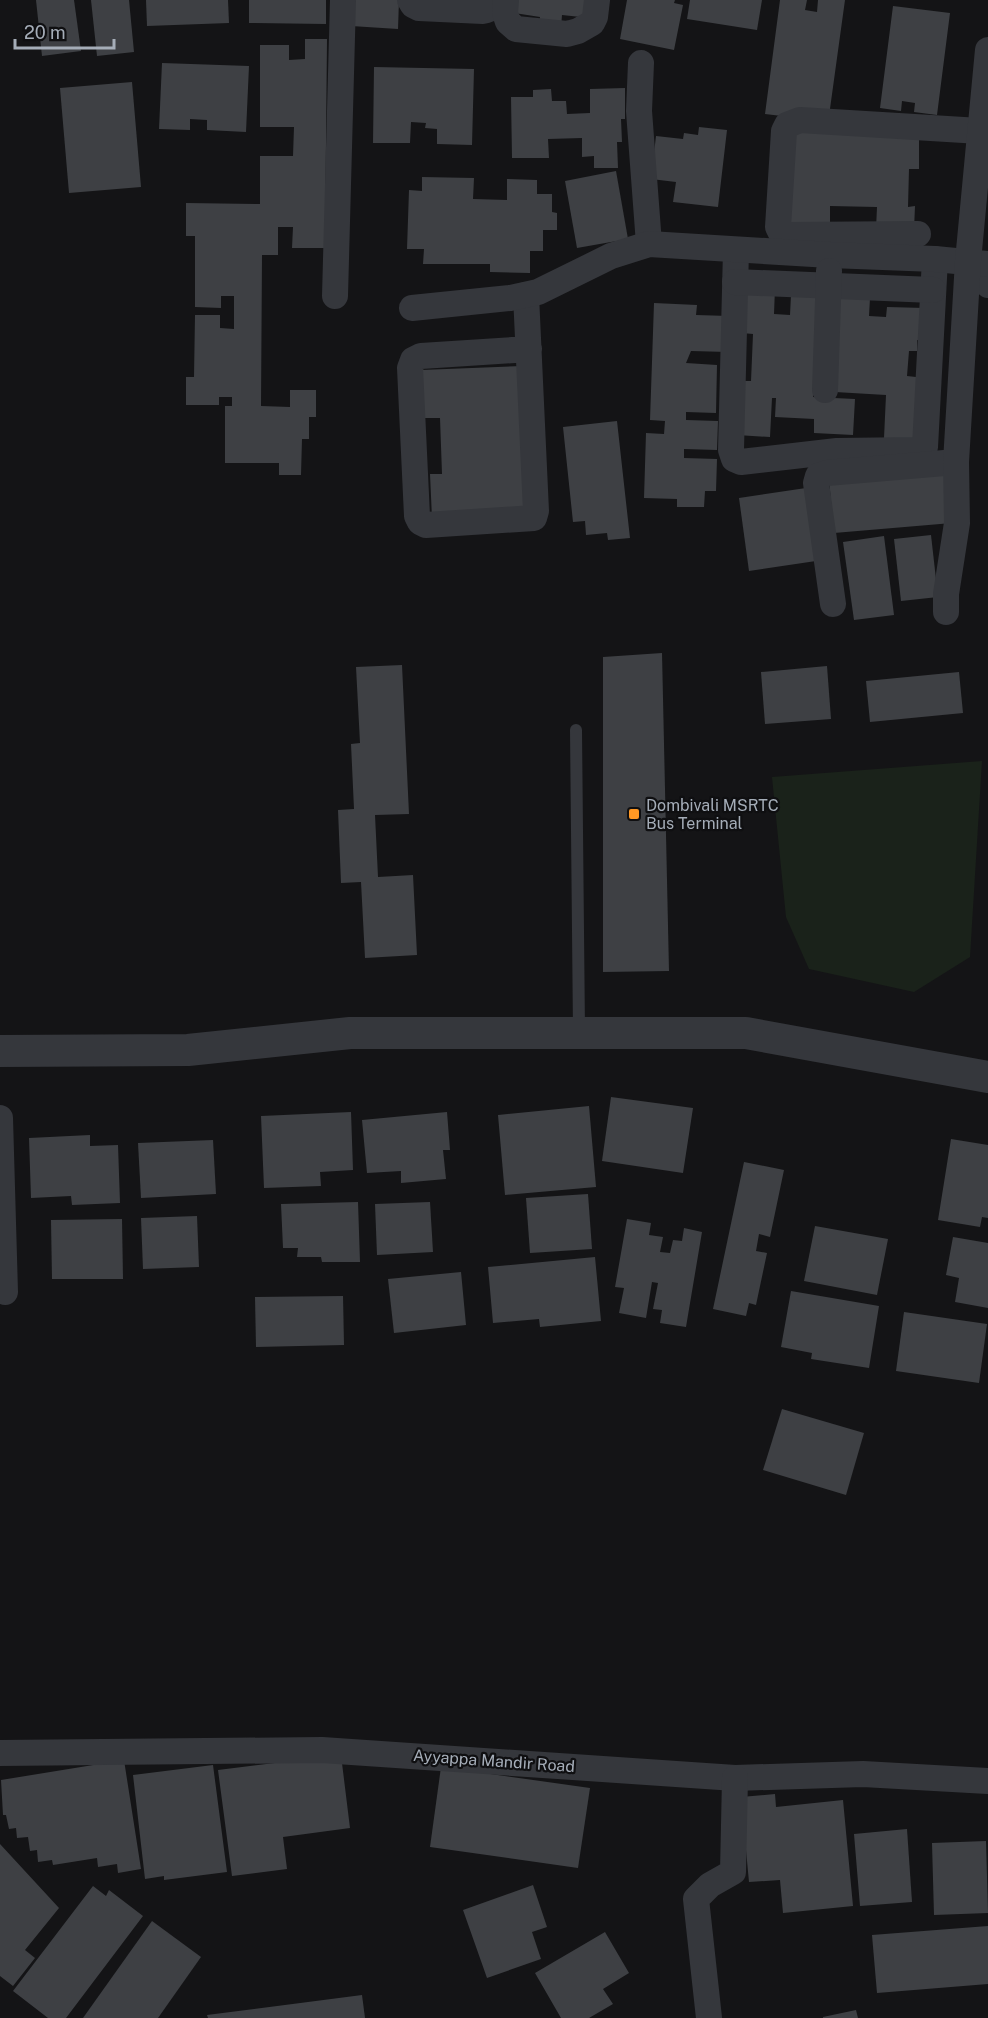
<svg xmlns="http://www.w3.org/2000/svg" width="988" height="2018" font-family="'Public Sans',sans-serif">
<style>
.green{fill:#1a221a}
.building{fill:#3e4044}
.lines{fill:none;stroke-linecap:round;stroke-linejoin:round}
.service{stroke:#35373c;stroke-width:12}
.minor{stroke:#35373c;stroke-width:26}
.tertiary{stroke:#35373c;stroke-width:32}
.poi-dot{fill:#ff9824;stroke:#0f0f11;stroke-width:2}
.labels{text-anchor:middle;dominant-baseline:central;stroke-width:4.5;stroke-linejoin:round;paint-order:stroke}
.poi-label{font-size:16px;fill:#a5adb8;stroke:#0f0f11;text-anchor:start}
.street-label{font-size:16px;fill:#a5adb8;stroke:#0f0f11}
</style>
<rect width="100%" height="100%" fill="#141416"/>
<polygon class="green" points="982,761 970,957 914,992 809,969 786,917 772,777"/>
<g class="building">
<polygon points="36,0 74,0 81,51 42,56"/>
<polygon points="91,0 129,0 134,52 97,56"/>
<polygon points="146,0 228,0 229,23 147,26"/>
<polygon points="249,0 326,0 326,24 249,23"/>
<polygon points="352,0 399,0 398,29 351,26"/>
<polygon points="510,0 592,0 590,18 562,15 561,28 539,25 540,17 508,12"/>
<polygon points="627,0 675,0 674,3 683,5 674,50 620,39"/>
<polygon points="690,0 762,0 757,30 687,19"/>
<polygon points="780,0 807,0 805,10 817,12 818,0 845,0 829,116 790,117 765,114"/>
<polygon points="893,6 950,13 937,115 914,112 915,103 902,101 901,111 880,108"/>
<polygon points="305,39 327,39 325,248 292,248 293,227 278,227 278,255 262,255 261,406 290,407 290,390 316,390 316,417 309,417 309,439 302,439 301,475 279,475 279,463 225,463 225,406 232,406 232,397 219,397 219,405 186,405 186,377 194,377 195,315 220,315 220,328 234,329 234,296 221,296 221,308 195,307 195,236 186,236 186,203 260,204 260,156 293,156 294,127 260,127 260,45 289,45 289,60 305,59"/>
<polygon points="162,63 249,66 246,132 207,130 207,120 190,119 190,130 159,129"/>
<polygon points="374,67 474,69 472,145 437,144 437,129 425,128 426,123 411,122 410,143 373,143"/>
<polygon points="132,82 141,187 69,193 60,88"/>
<polygon points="625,88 625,119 621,119 622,142 617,142 618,168 594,168 594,156 582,157 582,138 548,139 549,158 512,158 511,97 533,97 533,90 551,89 552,101 566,101 567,114 590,113 590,89"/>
<polygon points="699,127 727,130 718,207 673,202 676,182 651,179 656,136 683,139 684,133 698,135"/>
<polygon points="788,130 919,133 919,169 909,169 908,207 915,206 914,230 876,229 877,207 830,206 830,228 787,227"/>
<polygon points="616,171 628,239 577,248 565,181"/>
<polygon points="422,177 474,178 473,199 507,200 507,179 537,180 537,194 552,194 552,212 557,213 557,230 543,230 543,251 530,251 530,273 490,272 490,264 423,264 424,249 407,249 409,190 422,191"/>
<polygon points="744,286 775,288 774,314 790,315 791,295 817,296 813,397 855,399 853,435 814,433 814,419 775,417 776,398 772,398 770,437 737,435 740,381 751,381 753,334 742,333"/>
<polygon points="839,296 870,298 869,316 886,317 887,307 925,308 923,341 917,340 917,351 909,351 907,376 916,377 919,440 884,438 886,395 835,392"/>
<polygon points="654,303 697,305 696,315 729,316 728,352 691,351 686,363 717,365 716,413 686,412 686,420 718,421 717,450 684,449 684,458 717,459 716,491 705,491 704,507 677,507 677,499 644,498 646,433 664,434 665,421 650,420"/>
<polygon points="523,366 529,514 432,518 430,474 442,474 440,418 423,418 421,370"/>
<polygon points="617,421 630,538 608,540 607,533 586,535 585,521 573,522 563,427"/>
<polygon points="948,470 952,523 834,533 829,480"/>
<polygon points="806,488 816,561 749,571 739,498"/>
<polygon points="931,535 938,597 901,601 894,539"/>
<polygon points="884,536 894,615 854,620 843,542"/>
<polygon points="662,653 669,971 603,972 603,657"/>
<polygon points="402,665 409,814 375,815 378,877 413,875 417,955 365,958 361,882 341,883 338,810 354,809 351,744 360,743 356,667"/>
<polygon points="827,666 831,719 765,724 761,672"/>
<polygon points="959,672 963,713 870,722 866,681"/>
<polygon points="611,1097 693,1108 683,1173 602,1161"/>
<polygon points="589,1106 596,1187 505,1195 498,1115"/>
<polygon points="351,1112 353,1170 320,1172 321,1186 264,1188 261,1116"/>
<polygon points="447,1112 450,1150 443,1150 446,1179 401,1183 401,1171 367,1173 362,1120"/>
<polygon points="90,1135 90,1146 118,1145 120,1203 72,1205 71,1196 31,1198 29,1138"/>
<polygon points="951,1139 988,1145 988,1218 982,1217 980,1227 938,1220"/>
<polygon points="213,1140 216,1194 141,1198 138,1143"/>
<polygon points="744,1162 784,1170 770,1237 759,1234 756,1251 767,1253 756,1305 749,1303 746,1316 713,1309"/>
<polygon points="588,1194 592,1249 530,1253 526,1198"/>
<polygon points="358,1202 360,1262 322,1262 321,1257 297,1257 298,1248 283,1248 281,1204"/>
<polygon points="430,1202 433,1252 377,1255 375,1204"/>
<polygon points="197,1216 199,1267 143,1269 141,1218"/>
<polygon points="122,1219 123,1279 52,1279 51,1220"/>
<polygon points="627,1219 651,1223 649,1235 663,1237 660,1252 670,1253 673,1240 682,1241 684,1228 702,1232 686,1327 660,1323 662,1310 653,1309 658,1283 652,1282 646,1318 619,1313 624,1288 615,1287"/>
<polygon points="815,1226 888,1239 877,1295 804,1281"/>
<polygon points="953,1237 988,1243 988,1308 955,1302 959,1278 946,1275"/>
<polygon points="595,1257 601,1321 540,1327 539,1319 493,1323 488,1267"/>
<polygon points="461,1272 466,1325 394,1333 388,1279"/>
<polygon points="791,1291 879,1306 869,1368 811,1359 812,1353 781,1347"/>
<polygon points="343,1296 344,1345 256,1347 255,1297"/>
<polygon points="904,1312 987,1324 979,1383 896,1371"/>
<polygon points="782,1409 864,1433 846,1495 763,1470"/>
<polygon points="341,1755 350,1828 283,1837 287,1869 232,1876 218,1770"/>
<polygon points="124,1760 141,1869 118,1873 117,1864 98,1867 97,1858 53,1865 52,1860 38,1862 37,1850 30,1851 28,1837 17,1838 16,1828 9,1829 6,1815 3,1815 1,1780"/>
<polygon points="213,1765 227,1872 164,1880 164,1876 145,1879 133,1775"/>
<polygon points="441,1767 590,1788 578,1868 430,1847"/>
<polygon points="775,1794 776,1807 843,1800 853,1906 783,1913 780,1880 749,1882 741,1797"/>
<polygon points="907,1829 912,1902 860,1906 854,1834"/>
<polygon points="986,1841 988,1913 934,1915 932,1843"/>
<polygon points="0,1844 59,1908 25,1950 35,1958 13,1986 0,1976"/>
<polygon points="533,1885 547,1927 532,1932 541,1959 487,1978 463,1910"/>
<polygon points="93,1886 106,1896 109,1890 143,1916 66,2018 48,2018 13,1991"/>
<polygon points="152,1921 201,1957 158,2018 83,2018"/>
<polygon points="988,1926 988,1984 877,1993 872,1935"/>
<polygon points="605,1932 629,1973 603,1989 613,2004 589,2018 561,2018 535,1973"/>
<polygon points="362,1995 365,2018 208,2018 207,2015"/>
<polygon points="856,2010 858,2018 823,2018 823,2017"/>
</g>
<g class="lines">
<polyline class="service" points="576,730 579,1031"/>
<g class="minor">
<path d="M410,0L413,5L419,8L483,11C490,10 492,7 492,0"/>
<polyline points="506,0 505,13 508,22 516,29 567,34 578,31 592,23 595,17 597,0"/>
<polyline points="641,63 639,111 649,244"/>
<polyline points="918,234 789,235 781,233 778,227 784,131 787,125 800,120 980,131"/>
<polyline points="736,250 731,450 734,459 741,462 837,451 917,450 925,447 935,259"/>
<polyline points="968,261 988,285"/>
<polyline points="735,282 933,290"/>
<path d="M526,295C530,367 533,439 536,511L534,518L426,525L420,522L417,516L410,368L413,360L421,356L529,349"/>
<polyline points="335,296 343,0"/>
<polyline points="412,308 510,298 538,292 611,256 649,244 830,255 935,259 988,264"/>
<polyline points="825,390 829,271"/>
<polyline points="833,604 816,483 818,476 827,473 956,462"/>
<polyline points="946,612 946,594 957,523 956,462 968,261 988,50"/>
<polyline points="0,1118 5,1292"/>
<polyline points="0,1753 322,1750 735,1778 863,1774 988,1781"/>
<polyline points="709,2018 696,1899 710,1885 733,1872 735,1778"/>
</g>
<polyline class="tertiary" points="0,1051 188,1050 350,1033 746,1033 988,1077"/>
</g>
<rect class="poi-dot" x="628" y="808" width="12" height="12" rx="3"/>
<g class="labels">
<g class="poi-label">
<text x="646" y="805">Dombivali MSRTC<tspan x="646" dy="18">Bus Terminal</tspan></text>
</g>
<g class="street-label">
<text transform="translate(494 1761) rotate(4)">Ayyappa Mandir Road</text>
</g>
</g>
<path d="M15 39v9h99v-9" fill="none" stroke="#a5adb8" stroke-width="3"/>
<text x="24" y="39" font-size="18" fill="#a5adb8" stroke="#0f0f11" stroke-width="4.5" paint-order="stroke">20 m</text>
</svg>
